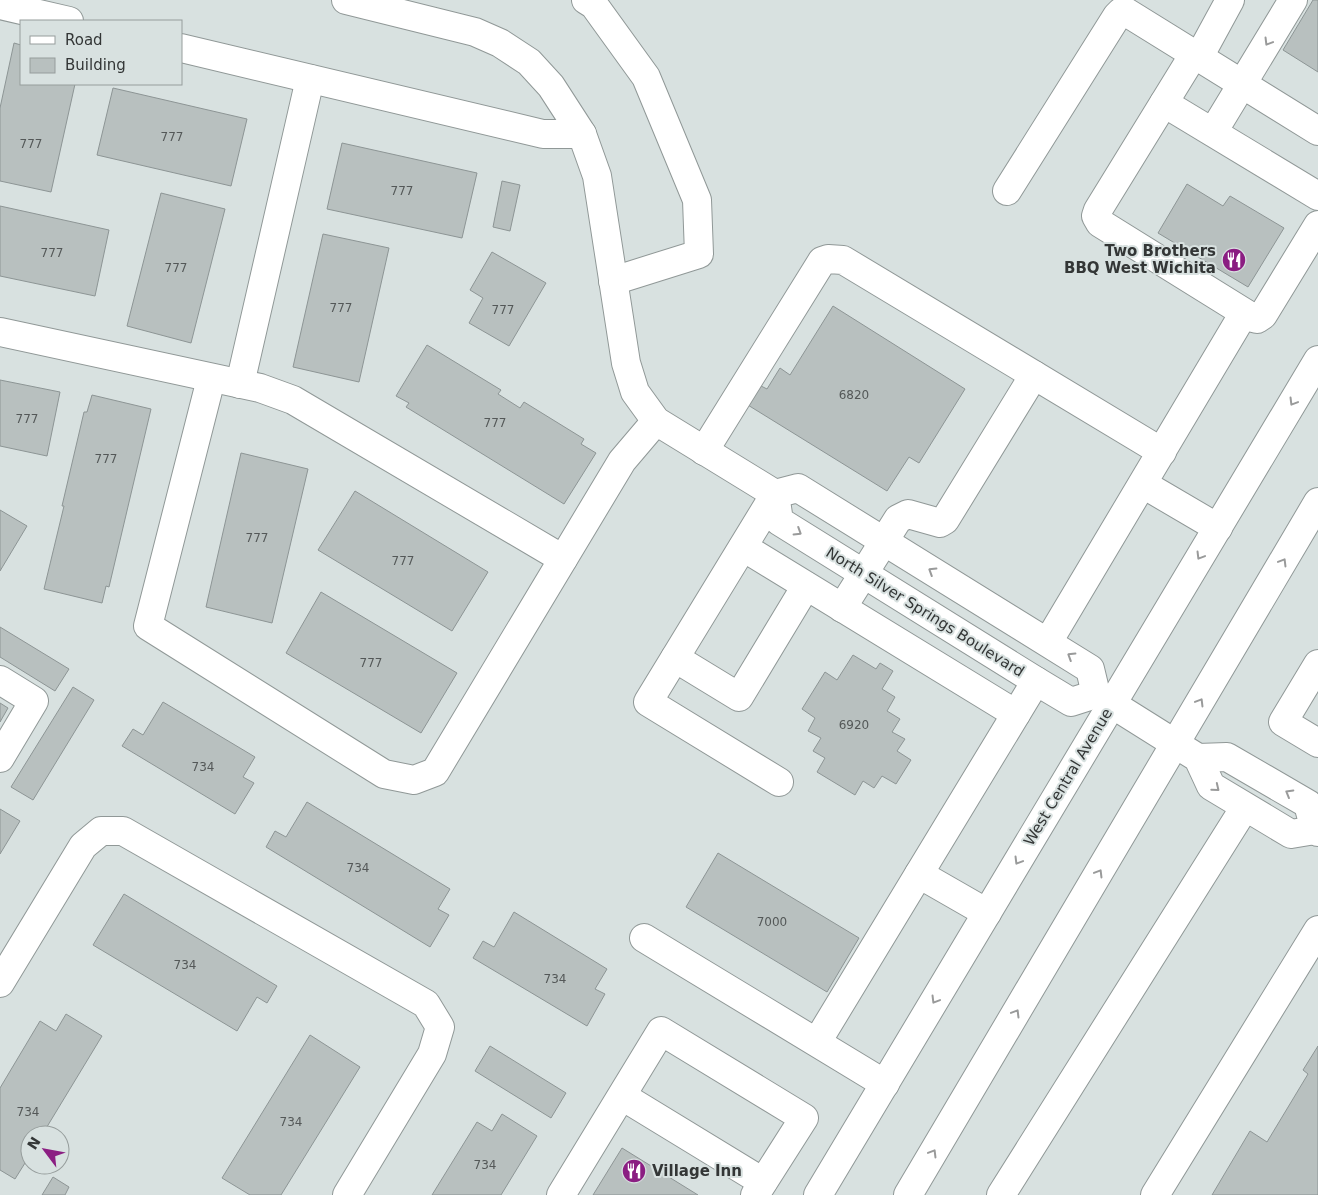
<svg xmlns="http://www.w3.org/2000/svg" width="1318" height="1195" font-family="'DejaVu Sans',sans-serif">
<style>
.building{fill:#b8c0bf;stroke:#8d9595}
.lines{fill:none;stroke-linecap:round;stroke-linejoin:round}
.minor-casing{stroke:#909897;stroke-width:30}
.major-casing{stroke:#909897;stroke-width:30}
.minor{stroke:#fff;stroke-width:28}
.major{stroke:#fff;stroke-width:28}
.oneway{stroke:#999a9a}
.labels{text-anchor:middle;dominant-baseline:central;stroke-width:4;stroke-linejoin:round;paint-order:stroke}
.number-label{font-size:12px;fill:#545858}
.poi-label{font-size:15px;font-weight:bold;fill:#333636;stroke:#d8e1e0;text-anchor:end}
.street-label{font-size:15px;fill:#333636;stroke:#d8e1e0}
</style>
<rect width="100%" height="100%" fill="#d8e1e0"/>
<g class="building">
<polygon points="1313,0 1318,0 1318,72 1283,50"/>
<polygon points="14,43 21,45 21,84 75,84 51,192 0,181 0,108"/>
<polygon points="113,88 247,119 231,186 97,155"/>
<polygon points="342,143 477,173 462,238 327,209"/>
<polygon points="502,181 520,185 510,231 493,227"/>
<polygon points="1187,184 1223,206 1230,196 1284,228 1248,287 1158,233"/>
<polygon points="161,193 225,209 191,343 127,326"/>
<polygon points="0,206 109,230 95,296 0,276"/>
<polygon points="323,234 389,248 359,382 293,367"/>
<polygon points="492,252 546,283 509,346 469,323 483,298 470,290"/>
<polygon points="833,306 965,389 919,463 909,457 887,491 743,402 755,383 767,389 780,368 790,375"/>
<polygon points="427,345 501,390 498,394 520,408 524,402 584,439 581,444 596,453 564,504 406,407 409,403 396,396"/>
<polygon points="0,380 60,392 47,456 0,446"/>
<polygon points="92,395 151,409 109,587 106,586 102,603 44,589 64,506 62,506 84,412 87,412"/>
<polygon points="241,453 308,469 272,623 206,607"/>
<polygon points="355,491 488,572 452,631 318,550"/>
<polygon points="0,510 27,526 0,571"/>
<polygon points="321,592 457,673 421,733 286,653"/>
<polygon points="0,627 69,669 55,691 0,657"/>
<polygon points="853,655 876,669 880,663 893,671 882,689 895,697 887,711 900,719 892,732 905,739 897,751 911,760 896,784 882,776 874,788 863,781 855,795 817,772 825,758 813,751 821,738 808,731 815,718 802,709 825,672 837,680"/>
<polygon points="73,687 94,700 33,800 11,787"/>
<polygon points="163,702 255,757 243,777 254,783 235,814 122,746 133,729 143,735"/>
<polygon points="0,703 8,708 0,722"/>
<polygon points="307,802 450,889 438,909 449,915 430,947 266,847 275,831 286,837"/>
<polygon points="0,809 20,821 0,854"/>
<polygon points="718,853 859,938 827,992 686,907"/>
<polygon points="124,894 277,986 267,1003 257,997 237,1031 93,945"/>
<polygon points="514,912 607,969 595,989 605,994 587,1026 473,958 483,941 494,947"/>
<polygon points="66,1014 102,1036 42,1135 30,1135 30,1155 15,1179 0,1170 0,1088 40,1021 56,1031"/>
<polygon points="310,1035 360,1067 281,1195 250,1195 222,1178"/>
<polygon points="490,1046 566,1093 551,1118 475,1071"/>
<polygon points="1318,1046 1318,1195 1212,1195 1250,1131 1267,1142 1308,1074 1303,1070"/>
<polygon points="502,1114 537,1136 501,1195 432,1195 477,1122 492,1131"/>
<polygon points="622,1148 698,1195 593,1195"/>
<polygon points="53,1177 69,1187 65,1195 42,1195"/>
</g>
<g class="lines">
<g class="minor-casing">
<g id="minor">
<polyline points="346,0 475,32 500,43 529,62 551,86 582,134 597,176 626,363 635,392 656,421 775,494 798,488 1090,669 1096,694 1198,758 1211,786 1291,834 1315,830"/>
<polyline points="586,0 594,5 646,77 697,200 699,254 613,281"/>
<polyline points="0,5 69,21"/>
<polyline points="181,48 543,134 582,134"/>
<polyline points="1194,54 1098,210 1096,216 1100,223 1253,318 1257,319 1263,315 1318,225"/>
<polyline points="1199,57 1230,0"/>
<polyline points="1164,103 1318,196"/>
<polyline points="1213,132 1293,0"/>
<polyline points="1007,191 1117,16 1121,12 1126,12 1318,131"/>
<polyline points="0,332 260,388 293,400 563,559"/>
<polyline points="211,379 148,626 384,774 414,780 435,772 622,461 656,421"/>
<polyline points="240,384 310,79"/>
<polyline points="704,451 822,261 828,259 843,260 1162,452"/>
<polyline points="1143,484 1218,528"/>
<polyline points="775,494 779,521 1036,681 1071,702 1096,694"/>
<polyline points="775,494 648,702 779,782"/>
<polyline points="743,547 1016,714"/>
<polyline points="842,608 898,519 908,514 940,523 945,520 1034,375"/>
<polyline points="1048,642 1244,313"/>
<polyline points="675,658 739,697 806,586"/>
<polyline points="1318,664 1283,722 1318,743"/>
<polyline points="0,680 34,701 0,758"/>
<polyline points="1198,758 1227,757 1308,804 1315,830 1318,832"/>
<polyline points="919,874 987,913"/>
<polyline points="644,938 885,1084"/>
<polyline points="0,983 83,846 101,831 123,831 426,1004 440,1027 432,1054 347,1195"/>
<polyline points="817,1042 1036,681"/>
<polyline points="622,1096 763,1182"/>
<polyline points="561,1195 661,1031 804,1118 755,1195"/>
<polyline points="1001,1195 1245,807"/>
<polyline points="1155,1195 1318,930"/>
</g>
</g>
<g class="major-casing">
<g id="major">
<polyline points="818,1195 1318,360"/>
<polyline points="908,1195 1318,502"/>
</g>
</g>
<use href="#minor" class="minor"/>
<use href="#major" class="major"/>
</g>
<defs><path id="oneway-chevron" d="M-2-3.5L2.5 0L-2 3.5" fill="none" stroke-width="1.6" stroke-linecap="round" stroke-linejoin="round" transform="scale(1.25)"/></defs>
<g class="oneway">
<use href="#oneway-chevron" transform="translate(1268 42) rotate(121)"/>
<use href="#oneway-chevron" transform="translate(1293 402) rotate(121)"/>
<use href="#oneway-chevron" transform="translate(798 532) rotate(32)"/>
<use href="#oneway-chevron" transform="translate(1200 556) rotate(121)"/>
<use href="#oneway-chevron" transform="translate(1283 562) rotate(-59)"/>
<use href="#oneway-chevron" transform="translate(932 571) rotate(-148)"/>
<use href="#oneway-chevron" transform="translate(1071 656) rotate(-148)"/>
<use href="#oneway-chevron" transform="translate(1200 702) rotate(-59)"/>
<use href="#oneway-chevron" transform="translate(1216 788) rotate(39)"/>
<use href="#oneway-chevron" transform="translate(1289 793) rotate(-150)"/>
<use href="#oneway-chevron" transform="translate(1018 861) rotate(121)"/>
<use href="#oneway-chevron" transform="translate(1099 873) rotate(-59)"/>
<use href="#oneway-chevron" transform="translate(935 1000) rotate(121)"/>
<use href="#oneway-chevron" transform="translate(1016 1013) rotate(-59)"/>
<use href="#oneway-chevron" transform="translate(933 1153) rotate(-59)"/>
</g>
<defs>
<g id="restaurant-disc" transform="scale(1.25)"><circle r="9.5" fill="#8b1e82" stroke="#d8e1e0"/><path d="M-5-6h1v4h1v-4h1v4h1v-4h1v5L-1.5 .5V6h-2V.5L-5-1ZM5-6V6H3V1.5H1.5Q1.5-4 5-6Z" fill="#fff"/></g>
</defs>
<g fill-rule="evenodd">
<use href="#restaurant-disc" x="1234" y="260"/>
<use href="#restaurant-disc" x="634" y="1171"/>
</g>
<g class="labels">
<g class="number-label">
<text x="172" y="137">777</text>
<text x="31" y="144">777</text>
<text x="402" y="191">777</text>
<text x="52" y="253">777</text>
<text x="176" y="268">777</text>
<text x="341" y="308">777</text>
<text x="503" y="310">777</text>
<text x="854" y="395">6820</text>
<text x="27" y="419">777</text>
<text x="495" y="423">777</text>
<text x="106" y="459">777</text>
<text x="257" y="538">777</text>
<text x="403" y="561">777</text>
<text x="371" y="663">777</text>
<text x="854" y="725">6920</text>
<text x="203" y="767">734</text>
<text x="358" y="868">734</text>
<text x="772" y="922">7000</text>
<text x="185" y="965">734</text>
<text x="555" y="979">734</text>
<text x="28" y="1112">734</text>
<text x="291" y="1122">734</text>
<text x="485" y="1165">734</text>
</g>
<g class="poi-label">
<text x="1216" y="251">Two Brothers<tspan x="1216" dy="17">BBQ West Wichita</tspan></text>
<text x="652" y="1171" text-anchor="start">Village Inn</text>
</g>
<g class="street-label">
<text transform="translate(925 612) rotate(32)">North Silver Springs Boulevard</text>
<text transform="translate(1068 777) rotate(-59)">West Central Avenue</text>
</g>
</g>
<rect x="20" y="20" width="162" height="65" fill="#d8e1e0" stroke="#969d9c"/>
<rect x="30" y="36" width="25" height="8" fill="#ffffff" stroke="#969d9c"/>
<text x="65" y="45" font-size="15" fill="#333636">Road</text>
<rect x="30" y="58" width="25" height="15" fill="#b8c0bf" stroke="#969d9c"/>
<text x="65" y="70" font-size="15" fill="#333636">Building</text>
<g transform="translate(45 1150) rotate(302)"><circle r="24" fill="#d8e1e0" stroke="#969d9c"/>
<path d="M0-4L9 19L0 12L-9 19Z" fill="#8b1e82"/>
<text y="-8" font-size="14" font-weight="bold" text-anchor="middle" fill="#333636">N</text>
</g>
</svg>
